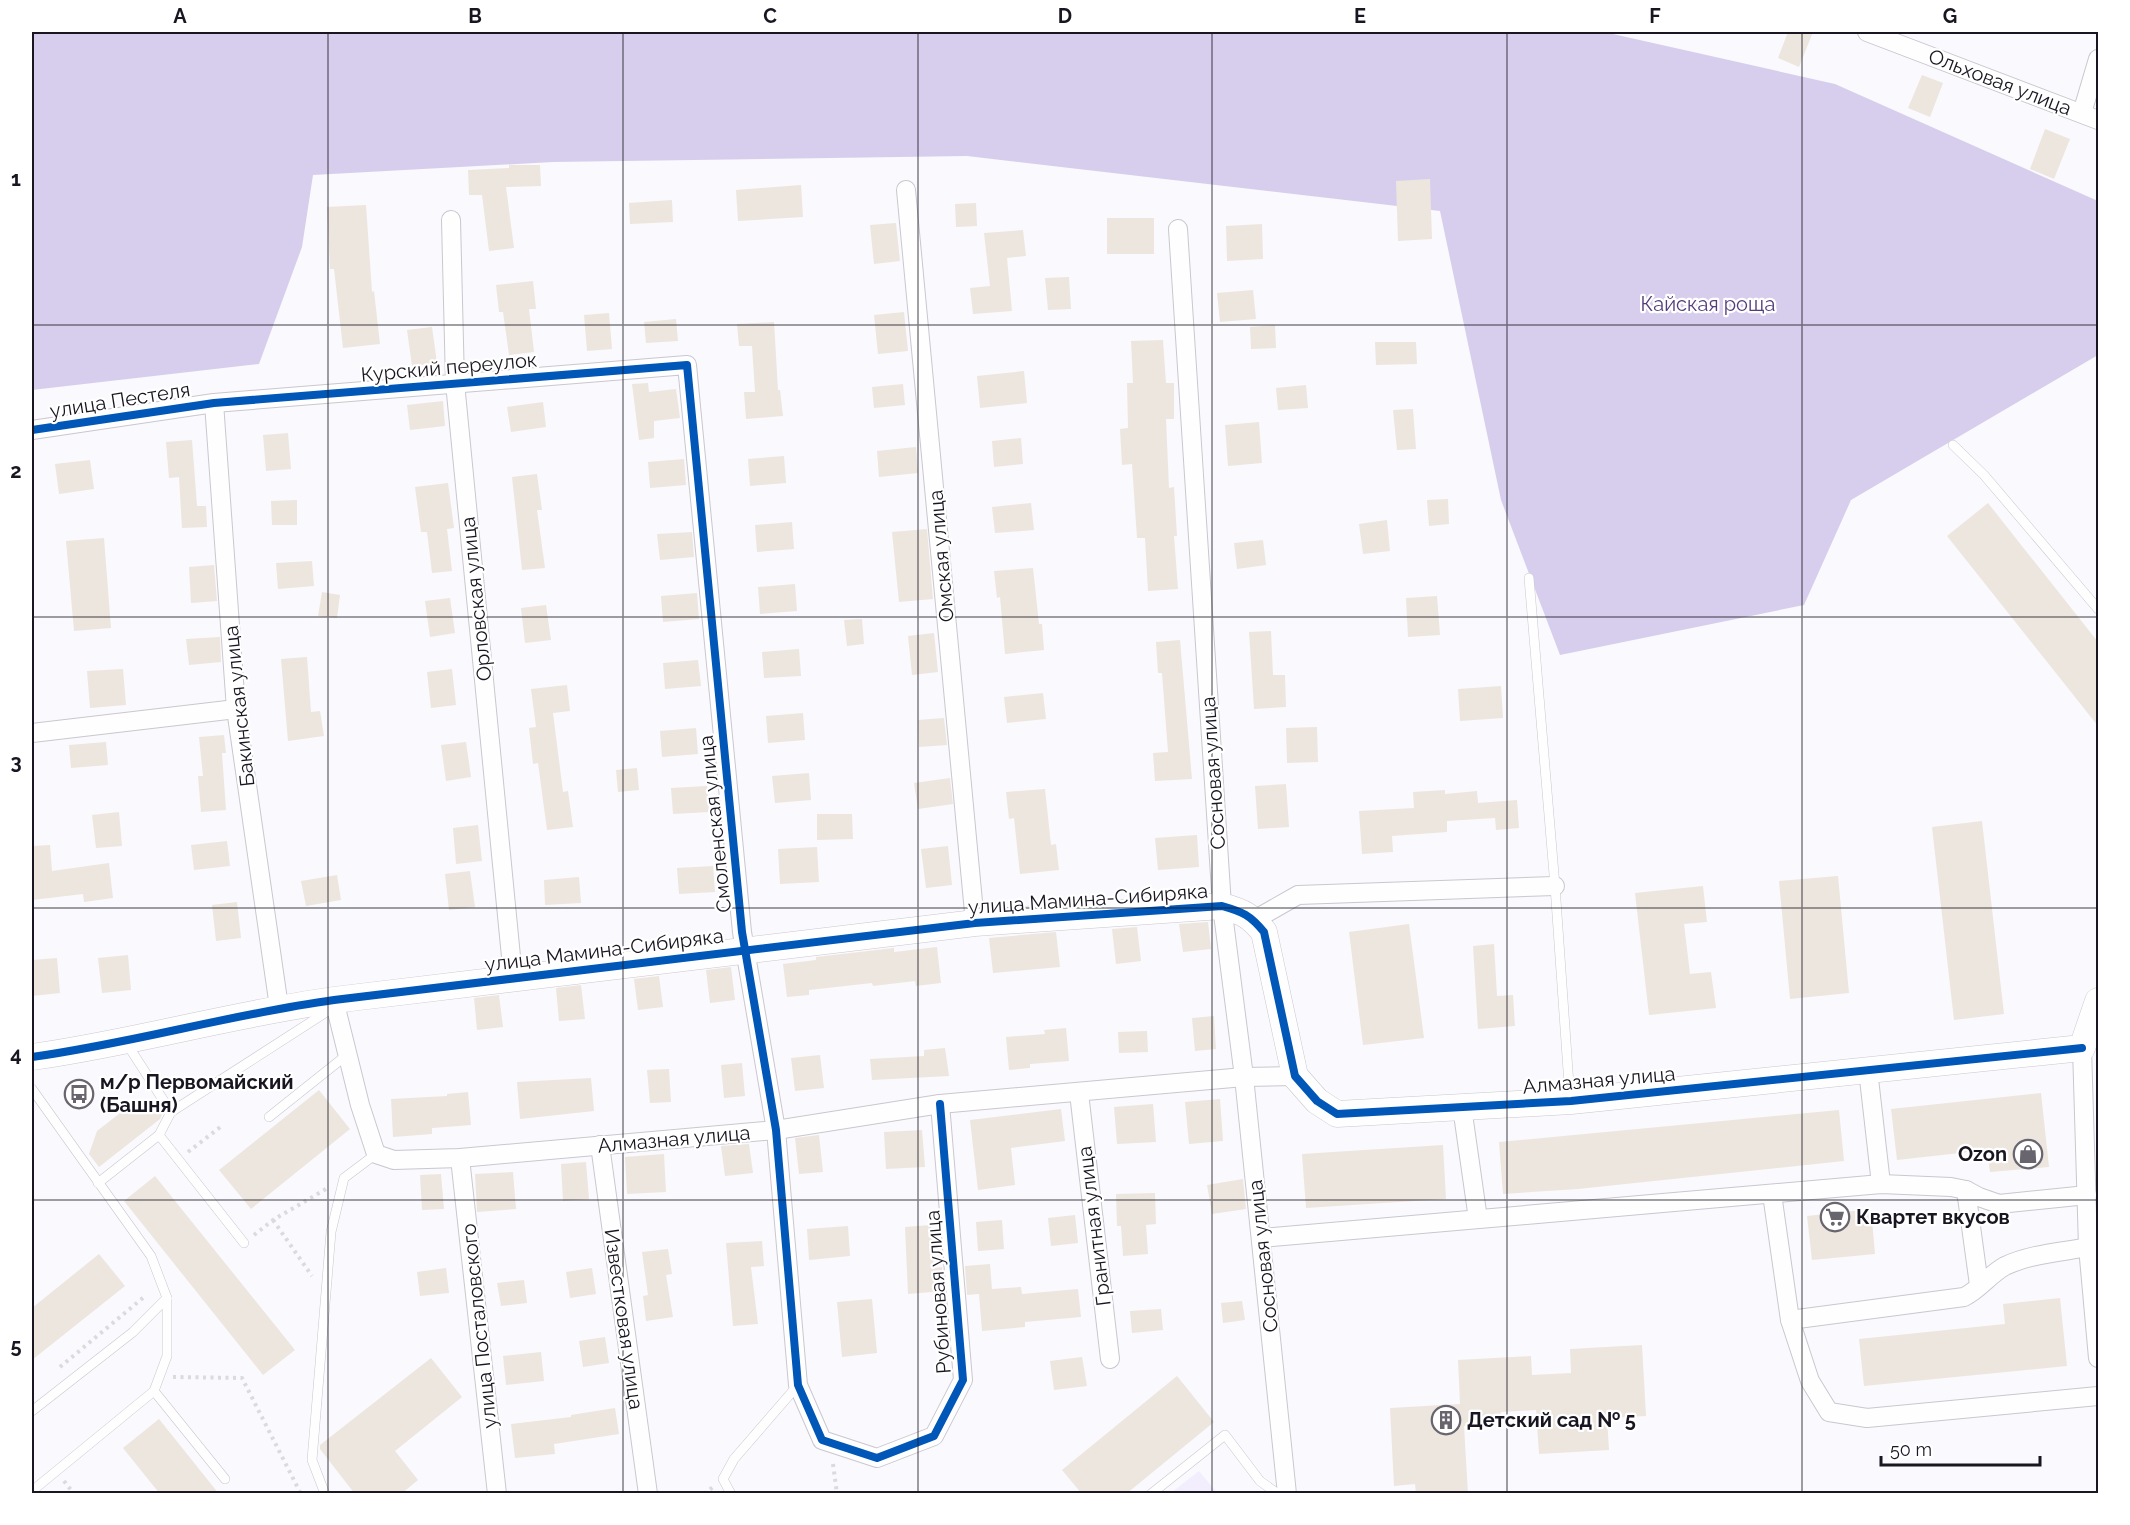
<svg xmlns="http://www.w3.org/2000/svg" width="2130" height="1525" font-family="Raleway,sans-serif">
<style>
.green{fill:#f2eefe}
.forest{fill:#d7ceed}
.building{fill:#ede6de}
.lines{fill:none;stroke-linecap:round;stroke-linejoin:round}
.lane-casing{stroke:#cac7cf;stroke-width:10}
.street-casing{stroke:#cac7cf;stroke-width:20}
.secondary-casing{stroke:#cac7cf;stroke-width:27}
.path{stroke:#dbdadc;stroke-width:4;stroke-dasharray:3 4.5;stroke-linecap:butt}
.lane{stroke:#fefeff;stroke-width:9}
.street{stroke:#fefeff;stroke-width:18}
.secondary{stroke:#fefeff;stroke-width:26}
.cycleway-casing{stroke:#fff;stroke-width:11}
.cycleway{stroke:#0057b8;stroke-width:8}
.grid{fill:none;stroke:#191621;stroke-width:1.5;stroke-opacity:0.55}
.labels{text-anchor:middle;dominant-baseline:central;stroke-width:4.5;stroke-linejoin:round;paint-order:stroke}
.street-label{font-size:20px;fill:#191621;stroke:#fff}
.park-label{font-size:20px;fill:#533b7c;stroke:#fff}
.poi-label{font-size:20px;font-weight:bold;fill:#191621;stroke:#fff;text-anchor:start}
.neatline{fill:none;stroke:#191621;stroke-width:2}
.grid-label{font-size:20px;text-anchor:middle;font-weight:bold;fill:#191621}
</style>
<rect width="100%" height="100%" fill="#faf9fd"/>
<polygon class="green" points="1199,1471 1217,1493 1171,1493"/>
<polygon class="forest" points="32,32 1604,32 1835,84 2098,201 2098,355 1851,500 1804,605 1560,655 1501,500 1440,211 967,156 553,162 313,175 302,247 259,364 32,390"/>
<g class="building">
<polygon points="1788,32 1813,32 1799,67 1778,58"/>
<polygon points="1922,75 1943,83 1930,117 1908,108"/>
<polygon points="2045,129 2070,139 2054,179 2030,169"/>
<polygon points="509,165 540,165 541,186 506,187 514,248 489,251 482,195 469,195 468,170 509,168"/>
<polygon points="1430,179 1432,239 1398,241 1396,181"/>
<polygon points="801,185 803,217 738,221 736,190"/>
<polygon points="672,200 673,222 630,224 629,203"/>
<polygon points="976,203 977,226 956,227 955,204"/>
<polygon points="366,205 372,292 374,291 380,344 343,348 334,269 330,269 327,207"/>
<rect x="1107" y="218" width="47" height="36"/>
<polygon points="896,223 900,261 874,264 870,225"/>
<polygon points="1262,224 1263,259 1227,261 1226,226"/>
<polygon points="1023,230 1026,256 1007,258 1012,311 973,314 970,288 990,286 984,233"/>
<polygon points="1069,277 1071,309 1048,310 1045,278"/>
<polygon points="533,281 536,309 529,309 534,352 509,355 503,312 499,312 496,285"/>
<polygon points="1253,290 1256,319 1220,322 1217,293"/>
<polygon points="904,312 908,351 878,354 874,315"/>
<polygon points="609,313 612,349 587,351 584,315"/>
<polygon points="676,319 678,341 646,343 644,322"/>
<polygon points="774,322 778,390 780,390 783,416 746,419 744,392 755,392 752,346 739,346 737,324"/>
<polygon points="1275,325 1276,348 1251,349 1250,327"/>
<polygon points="432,327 437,363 412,366 407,330"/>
<polygon points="1163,340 1166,383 1174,383 1174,419 1166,419 1169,488 1174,487 1177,536 1174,536 1178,589 1148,591 1145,538 1137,538 1132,464 1122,465 1120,429 1128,428 1127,383 1133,383 1131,341"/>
<polygon points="1375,342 1416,342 1417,364 1376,365"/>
<polygon points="1024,371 1027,403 980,408 977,376"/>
<polygon points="648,383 649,392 676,389 680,418 654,421 654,438 639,440 632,384"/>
<polygon points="903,384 905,405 874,408 872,387"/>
<polygon points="1306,385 1308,408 1278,410 1276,388"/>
<polygon points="443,401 445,426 410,430 407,405"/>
<polygon points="543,402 546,427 511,432 507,407"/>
<polygon points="1413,409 1416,449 1397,450 1393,410"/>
<polygon points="1259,422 1262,463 1228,466 1225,425"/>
<polygon points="288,433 291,469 266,471 263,435"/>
<polygon points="1021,438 1023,464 994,467 992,441"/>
<polygon points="192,440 197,506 206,506 207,527 182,528 179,477 169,478 166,442"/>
<polygon points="916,447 918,473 879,477 877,451"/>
<polygon points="784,456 786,483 750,486 748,459"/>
<polygon points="684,459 686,485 650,488 648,462"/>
<polygon points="90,460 94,489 59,494 55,464"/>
<polygon points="537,474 542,510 537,510 545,568 522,570 512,477"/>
<polygon points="448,483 454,528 447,529 452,571 432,573 427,532 421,532 415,487"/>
<polygon points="1448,499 1449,524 1429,526 1427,500"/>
<polygon points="297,500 297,525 272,525 271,501"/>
<polygon points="1031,503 1034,530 995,533 992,507"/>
<polygon points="1988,503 2098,642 2098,726 1947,536"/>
<polygon points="1387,520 1390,551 1363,554 1359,524"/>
<polygon points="792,522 794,549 757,552 755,525"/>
<polygon points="927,529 933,599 899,602 892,532"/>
<polygon points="692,532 694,557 660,560 657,534"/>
<polygon points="104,538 111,628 74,631 66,541"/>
<polygon points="1263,540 1266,565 1237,569 1234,543"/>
<polygon points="312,561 314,586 278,589 276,563"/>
<polygon points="214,565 217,601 191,603 189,567"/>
<polygon points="1033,568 1039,624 1042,624 1044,650 1005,654 1000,597 997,598 994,571"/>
<polygon points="795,584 797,611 760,614 758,587"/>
<polygon points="322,592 340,595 337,618 318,616"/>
<polygon points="697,593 699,619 663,622 661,596"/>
<polygon points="1437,596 1440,635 1408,637 1406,598"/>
<polygon points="450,598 455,633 430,637 425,601"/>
<polygon points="546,605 551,640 525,643 521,608"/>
<polygon points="862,619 864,644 847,646 844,620"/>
<polygon points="1271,631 1273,675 1285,675 1286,707 1254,709 1249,632"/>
<polygon points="934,633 938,672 912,675 908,636"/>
<polygon points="220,637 221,662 189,665 186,639"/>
<polygon points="1180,640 1192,779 1155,781 1153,753 1168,752 1162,673 1158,673 1156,642"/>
<polygon points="799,649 801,676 764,678 762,652"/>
<polygon points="307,657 311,712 320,711 324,736 288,741 281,659"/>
<polygon points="698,660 701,686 665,689 663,663"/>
<polygon points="123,669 126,705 90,708 87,671"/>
<polygon points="452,669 456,705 431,708 427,672"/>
<polygon points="567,685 570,711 553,713 563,792 568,791 573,827 547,830 538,763 533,764 529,728 536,727 531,689"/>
<polygon points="1501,686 1503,718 1460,721 1458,689"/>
<polygon points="1043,693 1046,719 1007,723 1004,697"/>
<polygon points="803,713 805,740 768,743 766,716"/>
<polygon points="944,718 947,745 919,747 918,720"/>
<polygon points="1317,727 1318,762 1287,763 1286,728"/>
<polygon points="696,728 698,754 662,757 660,731"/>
<polygon points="224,735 226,753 222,753 226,810 201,812 198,776 203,776 199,737"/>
<polygon points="106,742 108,765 71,768 69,745"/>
<polygon points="466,742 471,777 446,781 441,745"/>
<polygon points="637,768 639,790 618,792 616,770"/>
<polygon points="809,773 811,800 775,803 772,776"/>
<polygon points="950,778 953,804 918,809 914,783"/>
<polygon points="1286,784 1289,827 1258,829 1255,786"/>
<polygon points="707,786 709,812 673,814 671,788"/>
<polygon points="1045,789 1051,845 1056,844 1059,870 1020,874 1014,818 1009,819 1006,792"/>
<polygon points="1445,790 1445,794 1477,791 1478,803 1517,800 1519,828 1496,830 1495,818 1447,821 1447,832 1392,836 1393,852 1362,854 1359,811 1414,808 1413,792"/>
<polygon points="119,812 122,846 96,848 92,815"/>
<polygon points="817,814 852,814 853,839 817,840"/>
<polygon points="1982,821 2004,1014 1954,1020 1932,827"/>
<polygon points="478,825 482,861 456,864 453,828"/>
<polygon points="1197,835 1199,867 1158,870 1155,838"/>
<polygon points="227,841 230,866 194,870 191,845"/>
<polygon points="50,845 52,871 109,863 113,898 84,902 83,894 32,900 32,846"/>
<polygon points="948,846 952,885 926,888 921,849"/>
<polygon points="817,847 819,882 780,884 778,849"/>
<polygon points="713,866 715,892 679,894 677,868"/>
<polygon points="470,871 475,907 449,910 445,874"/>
<polygon points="337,875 341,900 306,906 301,881"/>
<polygon points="1838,876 1849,993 1790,999 1779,881"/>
<polygon points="579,877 581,903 545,905 544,880"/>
<polygon points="1703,886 1707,922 1684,924 1690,974 1711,972 1716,1008 1649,1015 1635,893"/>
<polygon points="237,902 241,938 216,941 212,905"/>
<polygon points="1208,922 1211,949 1183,952 1179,924"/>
<polygon points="1409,924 1424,1038 1363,1045 1349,932"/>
<polygon points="1137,927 1141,961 1116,964 1112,929"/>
<polygon points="1056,932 1060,967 993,973 989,938"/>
<polygon points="1494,944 1497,996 1513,995 1515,1026 1478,1029 1473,946"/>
<polygon points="937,947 941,983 916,986 915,981 873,986 872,983 809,990 809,995 787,997 783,964 816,960 816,957 894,948 894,952"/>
<polygon points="128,955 131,990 102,993 98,958"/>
<polygon points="57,958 60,993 32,996 32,960"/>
<polygon points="731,967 735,1000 710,1003 706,970"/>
<polygon points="659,976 663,1007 638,1010 634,979"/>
<polygon points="581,985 585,1019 559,1021 556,988"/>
<polygon points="499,995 503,1027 477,1030 474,998"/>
<polygon points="1214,1016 1216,1049 1195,1051 1192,1018"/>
<polygon points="1066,1028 1069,1061 1030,1064 1030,1068 1009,1070 1006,1037 1045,1034 1044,1030"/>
<polygon points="1147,1031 1148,1052 1119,1053 1118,1032"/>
<polygon points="945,1048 949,1076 872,1080 870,1059 924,1056 924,1050"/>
<polygon points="820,1055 824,1088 795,1091 791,1058"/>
<polygon points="742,1063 745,1096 724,1098 721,1065"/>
<polygon points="669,1069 671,1102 650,1103 647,1070"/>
<polygon points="591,1078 594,1111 520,1119 517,1082"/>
<polygon points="319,1090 350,1129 251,1209 219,1170"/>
<polygon points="468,1092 471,1125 432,1128 432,1134 393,1137 391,1099 447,1096 447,1094"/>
<polygon points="2041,1093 2049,1167 1990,1172 1987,1150 1897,1160 1891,1109"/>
<polygon points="1220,1099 1223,1141 1189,1144 1185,1102"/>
<polygon points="137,1100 157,1103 163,1112 160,1119 99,1167 89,1154 97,1131"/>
<polygon points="1153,1104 1156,1142 1117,1144 1114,1107"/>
<polygon points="1061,1109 1065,1141 1011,1148 1015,1185 978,1190 970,1120"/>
<polygon points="1839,1110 1844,1161 1578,1189 1503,1194 1499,1142"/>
<polygon points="922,1130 925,1167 886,1169 884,1132"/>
<polygon points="819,1135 823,1172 799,1174 795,1138"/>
<polygon points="749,1144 753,1173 725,1176 721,1146"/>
<polygon points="1443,1145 1446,1199 1306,1208 1302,1154"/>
<polygon points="664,1154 666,1192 627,1194 625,1157"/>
<polygon points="586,1162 589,1199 563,1201 561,1164"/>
<polygon points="513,1172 516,1209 477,1212 475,1174"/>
<polygon points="441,1174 444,1209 422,1210 420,1175"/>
<polygon points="155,1176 295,1350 263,1375 124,1201"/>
<polygon points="1243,1179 1246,1209 1212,1214 1207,1185"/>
<polygon points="1155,1193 1156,1224 1146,1225 1148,1254 1123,1256 1121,1226 1117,1226 1116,1194"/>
<polygon points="1871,1209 1875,1254 1812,1260 1807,1216"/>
<polygon points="1075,1215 1078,1243 1051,1246 1048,1218"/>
<polygon points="1002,1220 1004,1249 978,1251 976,1222"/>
<polygon points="931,1225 934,1268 942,1267 944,1291 908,1294 905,1227"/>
<polygon points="848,1226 850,1256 809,1260 807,1229"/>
<polygon points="762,1241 764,1266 751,1267 758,1324 733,1326 726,1243"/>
<polygon points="668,1249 672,1274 666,1275 673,1317 646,1321 643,1296 648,1295 642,1252"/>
<polygon points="99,1254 125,1286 32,1360 32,1308"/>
<polygon points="990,1264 992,1289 1021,1287 1022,1294 1078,1289 1081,1317 1025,1322 1025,1327 982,1331 979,1294 967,1295 965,1266"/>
<polygon points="446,1268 449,1293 420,1296 417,1272"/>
<polygon points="592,1268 596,1294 570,1298 566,1272"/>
<polygon points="524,1280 527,1303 501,1306 497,1283"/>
<polygon points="2060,1298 2067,1366 1864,1386 1859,1339 2005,1324 2003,1304"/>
<polygon points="872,1299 877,1353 842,1357 837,1302"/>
<polygon points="1242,1301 1245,1320 1223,1323 1221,1303"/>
<polygon points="1161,1309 1163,1330 1132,1333 1130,1311"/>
<polygon points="605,1337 609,1363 583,1367 579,1341"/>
<polygon points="1642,1345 1646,1416 1607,1418 1609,1450 1539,1454 1536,1410 1501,1412 1502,1423 1464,1426 1468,1494 1416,1494 1415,1484 1394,1486 1390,1408 1460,1404 1458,1360 1531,1356 1532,1375 1571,1373 1570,1349"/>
<polygon points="541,1352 544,1381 506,1385 503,1356"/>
<polygon points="1082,1357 1087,1386 1054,1390 1050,1361"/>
<polygon points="431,1358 462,1397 395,1451 418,1480 401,1494 355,1494 320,1449 320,1445"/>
<polygon points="1177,1376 1214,1422 1126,1494 1082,1494 1062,1470"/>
<polygon points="615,1408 619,1434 554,1444 555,1454 515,1458 511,1424 571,1417 571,1415"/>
<polygon points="159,1419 219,1494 160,1494 123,1448"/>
</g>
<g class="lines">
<g class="lane-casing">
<g id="lane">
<polyline points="1953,445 1984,475 2098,609"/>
<polyline points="1529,578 1555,886 1570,1099"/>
<polyline points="127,1044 171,1112"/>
<polyline points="32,1089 151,1256 167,1298 133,1332 32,1411"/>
<polyline points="269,1117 348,1054"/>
<polyline points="159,1135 171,1112 331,1009"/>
<polyline points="98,1183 159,1135 244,1243"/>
<polyline points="167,1298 167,1356 154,1391 225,1479"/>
<polyline points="32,1491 154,1391"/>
<polyline points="325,1494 312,1460 331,1232 344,1178 376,1154"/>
<polyline points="731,1494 723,1479 734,1459 798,1385"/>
<polyline points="1151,1494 1225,1435 1260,1481 1278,1494"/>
</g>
</g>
<g class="street-casing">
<g id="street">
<polyline points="1867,32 2098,120"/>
<polyline points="2082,113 2098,59"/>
<polyline points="906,190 975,923"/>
<polyline points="451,220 455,383 513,977"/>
<polyline points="1178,229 1222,906 1244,1077 1287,1494"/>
<polyline points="214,403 236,709 279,1007"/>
<polyline points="32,430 214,403 687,365 742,932 776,1130 798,1385 822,1440 877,1458 934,1436 963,1380 940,1104"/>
<polyline points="32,733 236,709"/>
<polyline points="1254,920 1298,895 1555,886"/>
<polyline points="334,1000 360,1105 376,1154 394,1160 460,1158 776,1130 940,1104 1244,1077 1295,1076"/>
<polyline points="2082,1048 2088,1247 2098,1358"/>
<polyline points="1868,1070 1881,1184"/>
<polyline points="1079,1093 1110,1359"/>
<polyline points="1462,1107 1478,1219"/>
<polyline points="600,1145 648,1494"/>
<polyline points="460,1158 497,1494"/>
<polyline points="1966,1190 1979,1285"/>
<polyline points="1772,1194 1790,1320 1810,1381 1829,1412 1867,1418 2098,1396"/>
<polyline points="1261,1238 1881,1184 1951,1187 1966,1190 1979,1197 1999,1204 2087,1195"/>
<path d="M1790,1320L1964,1297C1979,1290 1990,1274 2005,1266C2030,1254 2062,1252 2088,1247"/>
</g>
</g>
<g class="secondary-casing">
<path id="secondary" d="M32,1057C133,1043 232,1014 334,1000L975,923L1222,906C1243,912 1250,915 1264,932L1295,1076L1317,1101L1337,1114L1571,1101L2082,1048L2098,1001"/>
</g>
<g class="path">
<polyline points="188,1152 223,1125"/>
<polyline points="273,1220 312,1276"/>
<polyline points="254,1235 273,1220 326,1189"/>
<polyline points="60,1367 144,1297"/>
<polyline points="173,1377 242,1378 301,1494"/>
<polyline points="833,1464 837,1494"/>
<polyline points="64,1481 74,1494"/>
<polyline points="1128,1492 1129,1494"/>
<polyline points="704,1494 713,1487"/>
</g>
<use href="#lane" class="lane"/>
<use href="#street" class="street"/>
<use href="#secondary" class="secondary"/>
<g class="cycleway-casing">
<g id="cycleway">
<polyline points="32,430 214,403 687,365 742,932 776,1130 798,1385 822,1440 877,1458 934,1436 963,1380 940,1104"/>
<path d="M32,1057C133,1043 232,1014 334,1000L975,923L1222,906C1243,912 1250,915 1264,932L1295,1076L1317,1101L1337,1114L1571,1101L2082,1048"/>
</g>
</g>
<use href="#cycleway" class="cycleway"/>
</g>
<path class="grid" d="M328,32V1494M623,32V1494M918,32V1494M1212,32V1494M1507,32V1494M1802,32V1494M32,325H2098M32,617H2098M32,908H2098M32,1200H2098"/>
<defs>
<g id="bus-ring" transform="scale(1.5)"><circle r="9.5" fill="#fff" stroke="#68656e" stroke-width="1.5"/><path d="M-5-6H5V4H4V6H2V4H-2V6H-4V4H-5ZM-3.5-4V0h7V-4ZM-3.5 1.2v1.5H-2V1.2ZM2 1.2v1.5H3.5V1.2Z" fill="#68656e"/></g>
<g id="shop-ring" transform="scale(1.5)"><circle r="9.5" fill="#fff" stroke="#68656e" stroke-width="1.5"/><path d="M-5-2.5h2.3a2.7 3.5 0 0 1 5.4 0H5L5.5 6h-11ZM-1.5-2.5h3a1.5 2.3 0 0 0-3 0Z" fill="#68656e"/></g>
<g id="supermarket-ring" transform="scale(1.5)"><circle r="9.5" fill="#fff" stroke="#68656e" stroke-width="1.5"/><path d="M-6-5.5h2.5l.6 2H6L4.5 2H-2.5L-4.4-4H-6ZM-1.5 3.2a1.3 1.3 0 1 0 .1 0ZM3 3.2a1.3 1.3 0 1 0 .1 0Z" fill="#68656e"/></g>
<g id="building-ring" transform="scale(1.5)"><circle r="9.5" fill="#fff" stroke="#68656e" stroke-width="1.5"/><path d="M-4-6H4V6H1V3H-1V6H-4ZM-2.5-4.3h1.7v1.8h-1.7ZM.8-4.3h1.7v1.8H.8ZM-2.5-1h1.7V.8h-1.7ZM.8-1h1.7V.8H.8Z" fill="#68656e"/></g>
</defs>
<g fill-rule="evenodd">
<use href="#bus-ring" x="79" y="1094"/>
<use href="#shop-ring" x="2028" y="1154"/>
<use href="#supermarket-ring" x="1835" y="1217"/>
<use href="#building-ring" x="1446" y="1420"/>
</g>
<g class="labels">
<g class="street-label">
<text transform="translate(2000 82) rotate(21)">Ольховая улица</text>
<text transform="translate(449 367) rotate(-5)">Курский переулок</text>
<text transform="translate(120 400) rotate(-9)">улица Пестеля</text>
<text transform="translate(941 556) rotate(-95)">Омская улица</text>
<text transform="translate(476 599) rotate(-96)">Орловская улица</text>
<text transform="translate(239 706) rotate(-96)">Бакинская улица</text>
<text transform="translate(1213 773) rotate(-94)">Сосновая улица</text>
<text transform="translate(715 824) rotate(-96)">Смоленская улица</text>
<text transform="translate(1088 899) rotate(-4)">улица Мамина-Сибиряка</text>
<text transform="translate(604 950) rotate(-7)">улица Мамина-Сибиряка</text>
<text transform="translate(1599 1080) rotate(-5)">Алмазная улица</text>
<text transform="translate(674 1139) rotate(-5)">Алмазная улица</text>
<text transform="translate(1094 1226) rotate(-97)">Гранитная улица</text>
<text transform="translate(1263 1256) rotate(-96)">Сосновая улица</text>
<text transform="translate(938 1292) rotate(-94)">Рубиновая улица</text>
<text transform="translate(624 1319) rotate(82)">Известковая улица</text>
<text transform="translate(479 1326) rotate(-96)">улица Посталовского</text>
</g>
<g class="park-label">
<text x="1708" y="304">Кайская роща</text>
</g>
<g class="poi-label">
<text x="100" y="1082">м/р Первомайский<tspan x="100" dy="23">(Башня)</tspan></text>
<text x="2007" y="1154" text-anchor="end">Ozon</text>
<text x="1856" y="1217">Квартет вкусов</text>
<text x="1467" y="1420">Детский сад № 5</text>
</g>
</g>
<rect width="2130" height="1525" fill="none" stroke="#ffffff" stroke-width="66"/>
<path d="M1881 1456v9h159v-9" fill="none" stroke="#191621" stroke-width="3"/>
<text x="1890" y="1456" font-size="18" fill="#191621" stroke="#ffffff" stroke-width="4.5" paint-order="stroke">50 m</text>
<rect x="33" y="33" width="2064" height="1459" class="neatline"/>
<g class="grid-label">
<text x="180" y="23">A</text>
<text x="475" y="23">B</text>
<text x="770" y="23">C</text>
<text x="1065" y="23">D</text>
<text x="1360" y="23">E</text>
<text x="1655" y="23">F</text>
<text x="1950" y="23">G</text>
<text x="16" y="186">1</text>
<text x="16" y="478">2</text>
<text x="16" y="769">3</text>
<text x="16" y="1061">4</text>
<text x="16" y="1353">5</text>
</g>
</svg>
